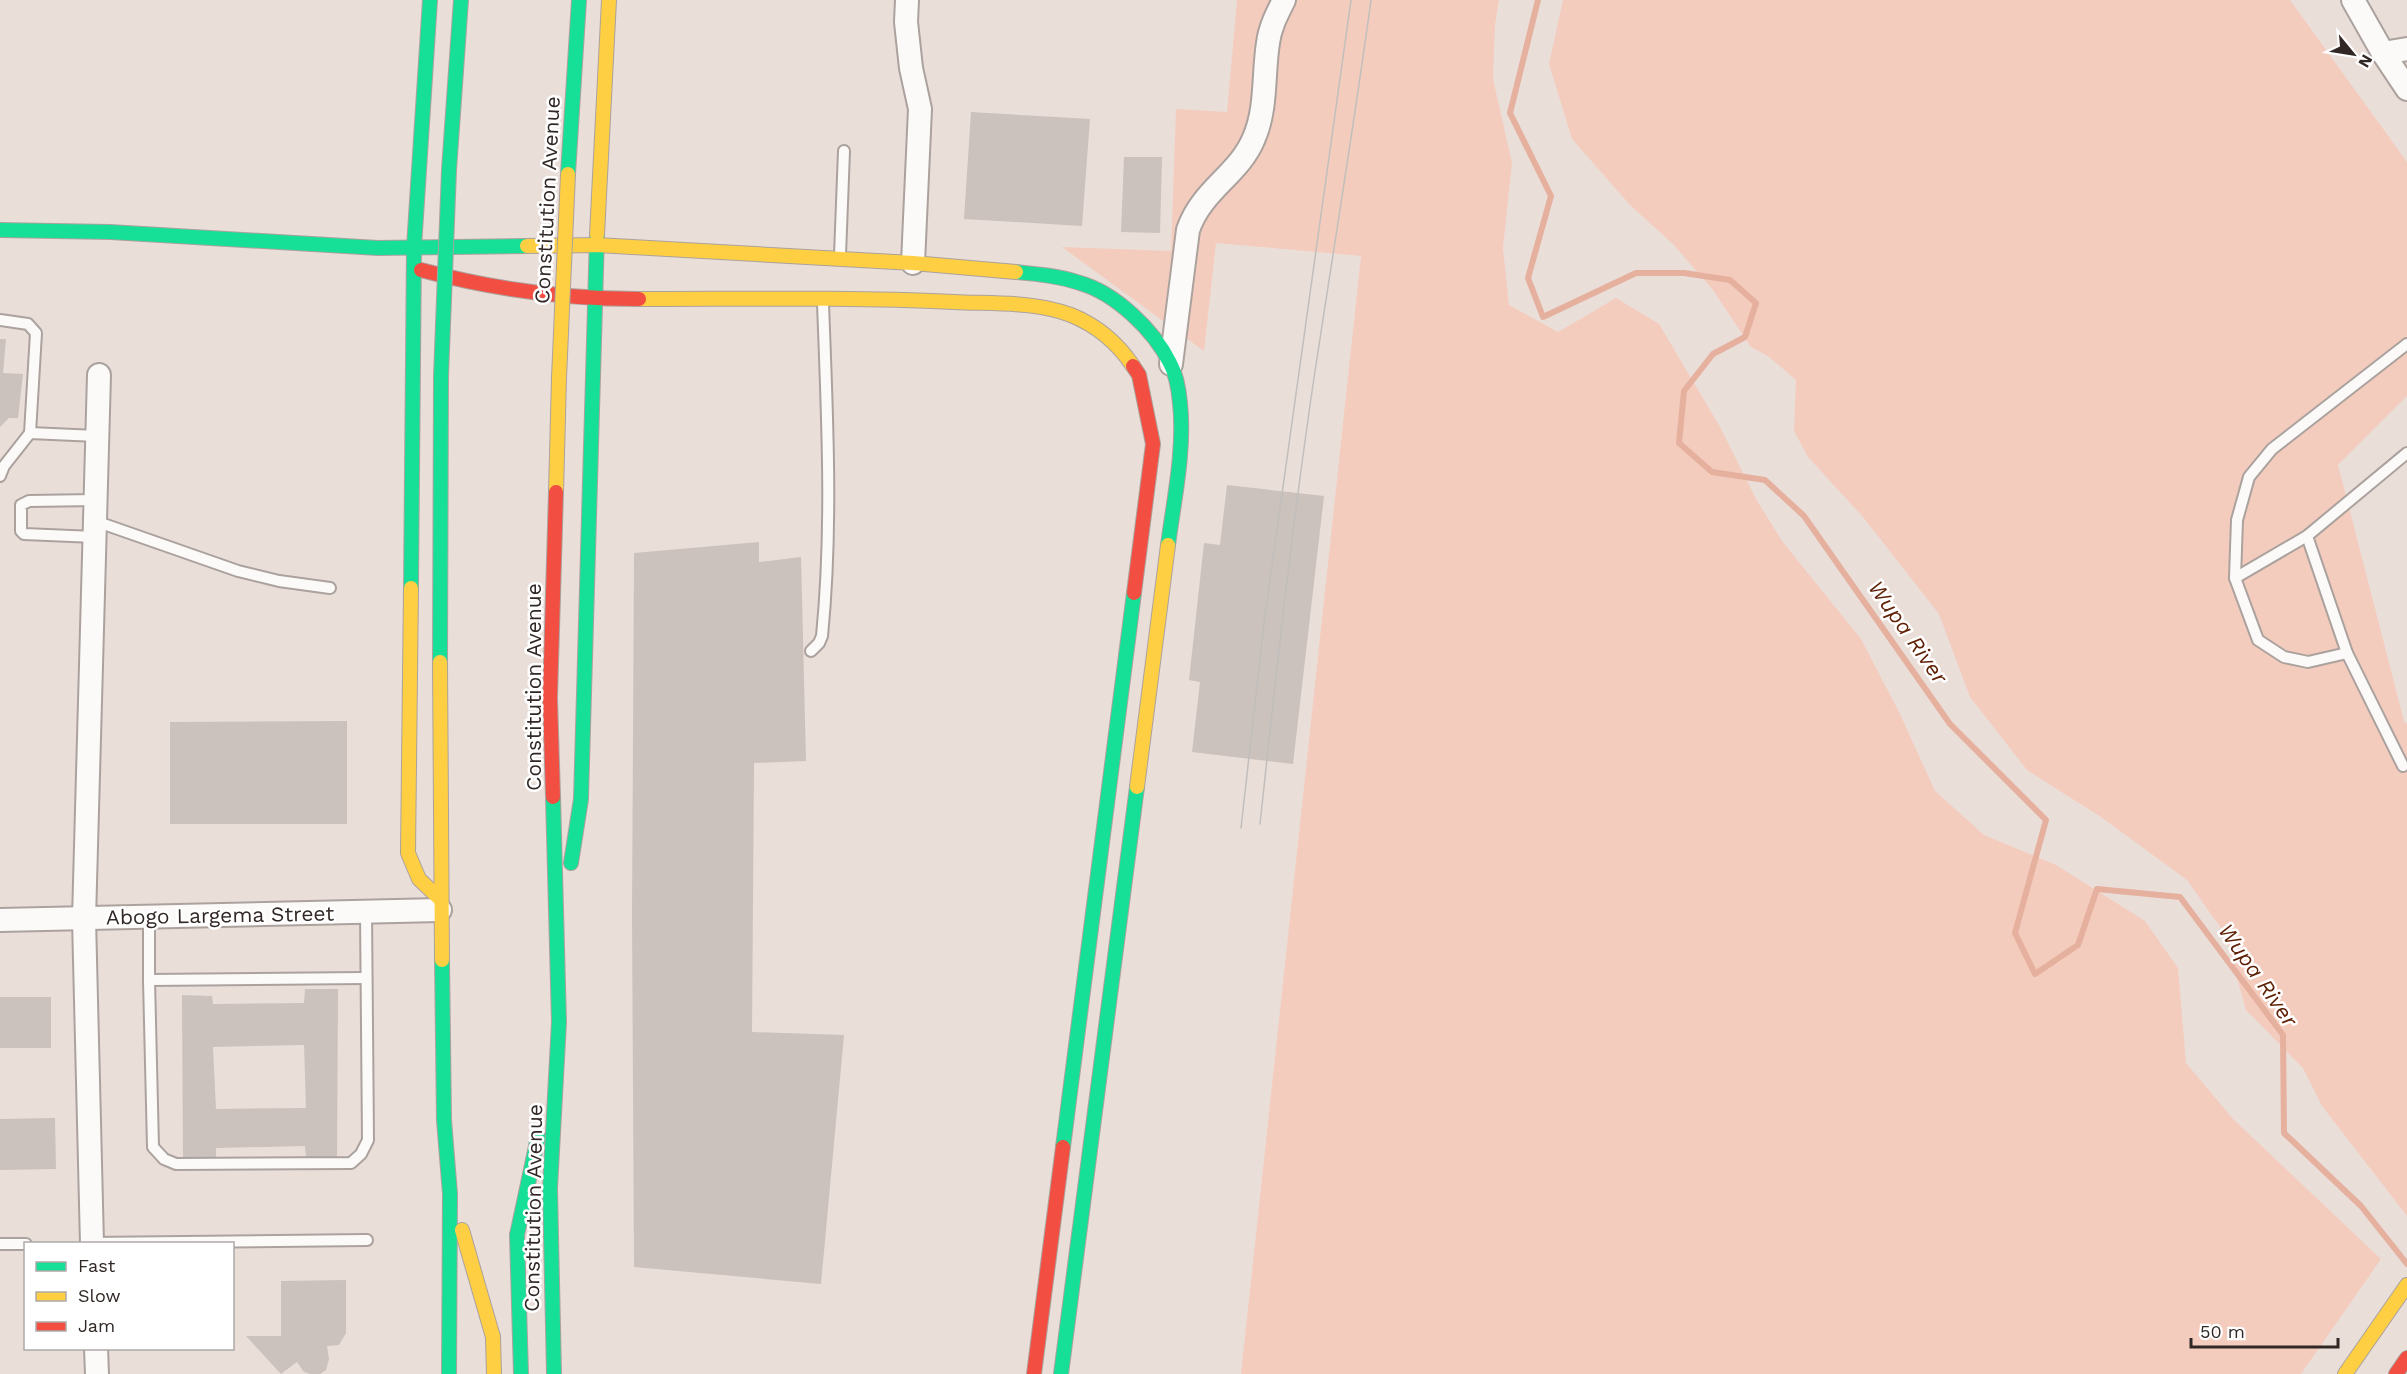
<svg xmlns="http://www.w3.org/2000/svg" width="2407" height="1374" font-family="'Work Sans',sans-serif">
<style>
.green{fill:#f4ccbe}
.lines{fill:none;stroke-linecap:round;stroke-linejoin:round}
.stream{stroke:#e6b09e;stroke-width:6}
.building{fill:#cbc1bd;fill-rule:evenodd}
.lane-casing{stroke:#aba29e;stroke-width:14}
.street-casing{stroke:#aba29e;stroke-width:26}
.fast-casing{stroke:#aba29e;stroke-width:16}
.slow-casing{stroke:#aba29e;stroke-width:16}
.jam-casing{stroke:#aba29e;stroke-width:16}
.lane{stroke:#fcfaf9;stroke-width:10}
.street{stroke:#fcfaf9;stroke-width:22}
.fast{stroke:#16e098;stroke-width:14}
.slow{stroke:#ffcf43;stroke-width:14}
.jam{stroke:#f24e42;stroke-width:14}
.tram{stroke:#c1bebc;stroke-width:1.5}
.fast-bridge-casing{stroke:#aba29e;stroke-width:16;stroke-linecap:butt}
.slow-bridge-casing{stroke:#aba29e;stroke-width:16;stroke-linecap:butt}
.fast-bridge{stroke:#16e098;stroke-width:14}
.slow-bridge{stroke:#ffcf43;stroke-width:14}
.labels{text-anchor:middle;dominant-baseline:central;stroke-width:5;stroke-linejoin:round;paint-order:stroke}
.street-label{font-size:21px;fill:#312825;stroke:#fff}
.water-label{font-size:22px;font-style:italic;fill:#602207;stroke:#fff}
</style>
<rect width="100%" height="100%" fill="#eaded9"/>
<g class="green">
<polygon points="1237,0 1499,0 1495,25 1493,79 1512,163 1503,248 1509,305 1558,332 1616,298 1659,324 1720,427 1756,499 1782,541 1861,639 1899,712 1935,791 1984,835 2056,865 2145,921 2178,968 2186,1063 2233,1119 2381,1259 2301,1374 1241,1374 1361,256 1216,243 1204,351 1062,247 1171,251 1176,109 1227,112"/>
<polygon points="1563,0 2290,0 2407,162 2407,396 2338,465 2404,721 2407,724 2407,1216 2322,1106 2303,1068 2246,1010 2225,934 2187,880 2101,817 2027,770 1970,697 1939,614 1863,517 1808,457 1794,431 1796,380 1768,356 1751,347 1713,290 1673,244 1630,205 1572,139 1549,64"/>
</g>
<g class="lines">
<polyline class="stream" points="1538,0 1510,113 1551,196 1528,278 1543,317 1636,273 1684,273 1730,280 1756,303 1745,337 1713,354 1684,391 1679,443 1712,472 1765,480 1804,516 1950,724 2046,820 2015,933 2035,974 2078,945 2097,889 2180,897 2283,1035 2284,1133 2361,1206 2407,1264"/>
</g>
<g class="building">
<polygon points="971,112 1090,119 1082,226 964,219"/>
<polygon points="1124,157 1162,157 1160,233 1121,232"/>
<polygon points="0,339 6,339 3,373 23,374 18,418 9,418 0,427"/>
<polygon points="1227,485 1324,496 1293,764 1192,752 1200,682 1189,680 1204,543 1220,545"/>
<polygon points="759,542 759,562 801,557 806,761 754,763 752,1032 844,1035 821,1284 634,1267 632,916 634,553"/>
<polygon points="347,721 347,824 170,824 170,722"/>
<path d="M305,989H338L337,1159L306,1158L305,1146L216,1148V1158H183L182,995L212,996L213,1004L304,1003ZM304,1045L306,1108L216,1109L213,1047Z"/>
<rect x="0" y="997" width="51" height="51"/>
<polygon points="55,1118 56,1169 0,1170 0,1119"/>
<polygon points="346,1280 346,1333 339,1345 327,1346 329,1359 326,1370 320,1374 310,1374 304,1372 297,1362 281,1374 246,1336 281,1336 281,1281"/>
</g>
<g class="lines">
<g class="lane-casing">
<g id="lane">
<polyline points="840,255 844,151"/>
<polyline points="0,320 28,324 36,333 30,433"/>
<polyline points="0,476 4,466 30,433 97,436"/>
<polyline points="95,521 238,571 279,581 330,588"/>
<polyline points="2307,536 2347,653 2403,766"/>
<polyline points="95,537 24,534 21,531 21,505 29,501 96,500"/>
<polyline points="2235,578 2307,536 2407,453"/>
<path d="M811,651L819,643L822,636C833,525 827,414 823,303"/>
<polyline points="2347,653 2308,662 2284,657 2258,640 2235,578 2237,520 2249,477 2272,449 2407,344"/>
<polyline points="149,916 149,980 153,1147 164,1159 176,1164 351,1163 361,1154 368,1140 366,912"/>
<polyline points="149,980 365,978"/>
<polyline points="89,1243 367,1240"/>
<polyline points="0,1244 26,1244"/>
</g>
</g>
<g class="street-casing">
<g id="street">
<polyline points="907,0 906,22 911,68 920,109 913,263"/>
<polyline points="2353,0 2383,53 2407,89"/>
<polyline points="2383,53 2407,49"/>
<path d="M1171,364L1188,230C1202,189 1239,175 1254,138C1267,108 1263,74 1268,43C1270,27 1277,14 1284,0"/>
<polyline points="0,920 440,910"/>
<polyline points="92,1244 84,919 99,375"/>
<polyline points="96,1348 97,1374"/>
</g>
</g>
<g class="fast-casing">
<g id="fast">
<polyline points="449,170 461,0"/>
<polyline points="568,174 579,0"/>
<polyline points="0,230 110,232 378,248 527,246"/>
<path d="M1016,272C1037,274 1059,276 1080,283C1115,293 1154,330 1170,363C1176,374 1179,392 1180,403C1185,450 1174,499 1168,545"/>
<polyline points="411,588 414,247 430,0"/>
<polyline points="440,662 441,376"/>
<polyline points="553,797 559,1022 550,1188 554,1374"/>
<polyline points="571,863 581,799 597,235"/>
<polyline points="442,960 444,1120 450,1194 449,1374"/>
<polyline points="1063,1147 1134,593"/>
<polyline points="517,1235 521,1374"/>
<polyline points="517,1235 538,1137"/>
<polyline points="1061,1374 1137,787"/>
</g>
</g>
<g class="slow-casing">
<g id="slow">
<polyline points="597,235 609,0"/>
<polyline points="527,246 597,245 913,263 1016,272"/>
<path d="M639,299C744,299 849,297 954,302C992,304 1034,301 1071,315C1098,326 1117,342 1133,366"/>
<polyline points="556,492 559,378"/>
<polyline points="411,588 408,853 419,879 440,899"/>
<polyline points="440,662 442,960"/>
<polyline points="1137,787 1168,545"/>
<polyline points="462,1230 493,1337"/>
<polyline points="493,1337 494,1374"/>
<polyline points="2345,1374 2407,1285"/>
</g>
</g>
<g class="jam-casing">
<g id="jam">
<path d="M421,270C492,289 565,299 639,299"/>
<polyline points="1133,366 1139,375 1153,444 1134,593"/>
<polyline points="553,797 550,698 556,492"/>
<polyline points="1034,1374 1063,1147"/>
<polyline points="2396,1374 2407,1358"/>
</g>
</g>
<use href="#lane" class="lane"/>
<use href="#street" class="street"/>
<use href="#fast" class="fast"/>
<use href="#slow" class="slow"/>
<use href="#jam" class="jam"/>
<g class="tram">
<path d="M1260,824C1276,675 1292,526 1314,378C1333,252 1354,126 1371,0"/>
<polyline points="1241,828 1264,623 1351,0"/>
</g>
<g class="fast-bridge-casing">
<polyline id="fast-bridge" points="441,376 449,170"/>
</g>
<g class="slow-bridge-casing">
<polyline id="slow-bridge" points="559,378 568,174"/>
</g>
<use href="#fast-bridge" class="fast-bridge"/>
<use href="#slow-bridge" class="slow-bridge"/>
</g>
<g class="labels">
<g class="street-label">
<text transform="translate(547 200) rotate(-87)">Constitution Avenue</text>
<text transform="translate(533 687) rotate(-90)">Constitution Avenue</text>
<text transform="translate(220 915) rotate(-1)">Abogo Largema Street</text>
<text transform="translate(533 1208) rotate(-89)">Constitution Avenue</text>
</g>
<g class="water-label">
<text transform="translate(1908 632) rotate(55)">Wupa River</text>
<text transform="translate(2258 975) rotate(55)">Wupa River</text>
</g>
</g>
<rect x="24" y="1242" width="210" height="108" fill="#ffffff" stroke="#ada9a8" stroke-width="1.5"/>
<rect x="36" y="1262" width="30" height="9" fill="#16e098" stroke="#ada9a8" stroke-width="1.5"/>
<text x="78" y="1272" font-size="18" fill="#312825">Fast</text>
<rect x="36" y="1292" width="30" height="9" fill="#ffcf43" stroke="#ada9a8" stroke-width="1.5"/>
<text x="78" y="1302" font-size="18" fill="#312825">Slow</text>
<rect x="36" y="1322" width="30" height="9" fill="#f24e42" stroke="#ada9a8" stroke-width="1.5"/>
<text x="78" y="1332" font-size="18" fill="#312825">Jam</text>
<g transform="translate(2353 54) rotate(120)" stroke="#ffffff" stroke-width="4.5" paint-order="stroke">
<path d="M0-4.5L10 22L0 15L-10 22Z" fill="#312825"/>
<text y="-9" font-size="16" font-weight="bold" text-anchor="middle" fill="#312825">N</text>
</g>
<path d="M2191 1338v9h147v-9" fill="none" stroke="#312825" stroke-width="3"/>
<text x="2200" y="1338" font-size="18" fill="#312825" stroke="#ffffff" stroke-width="4.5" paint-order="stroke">50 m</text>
</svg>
